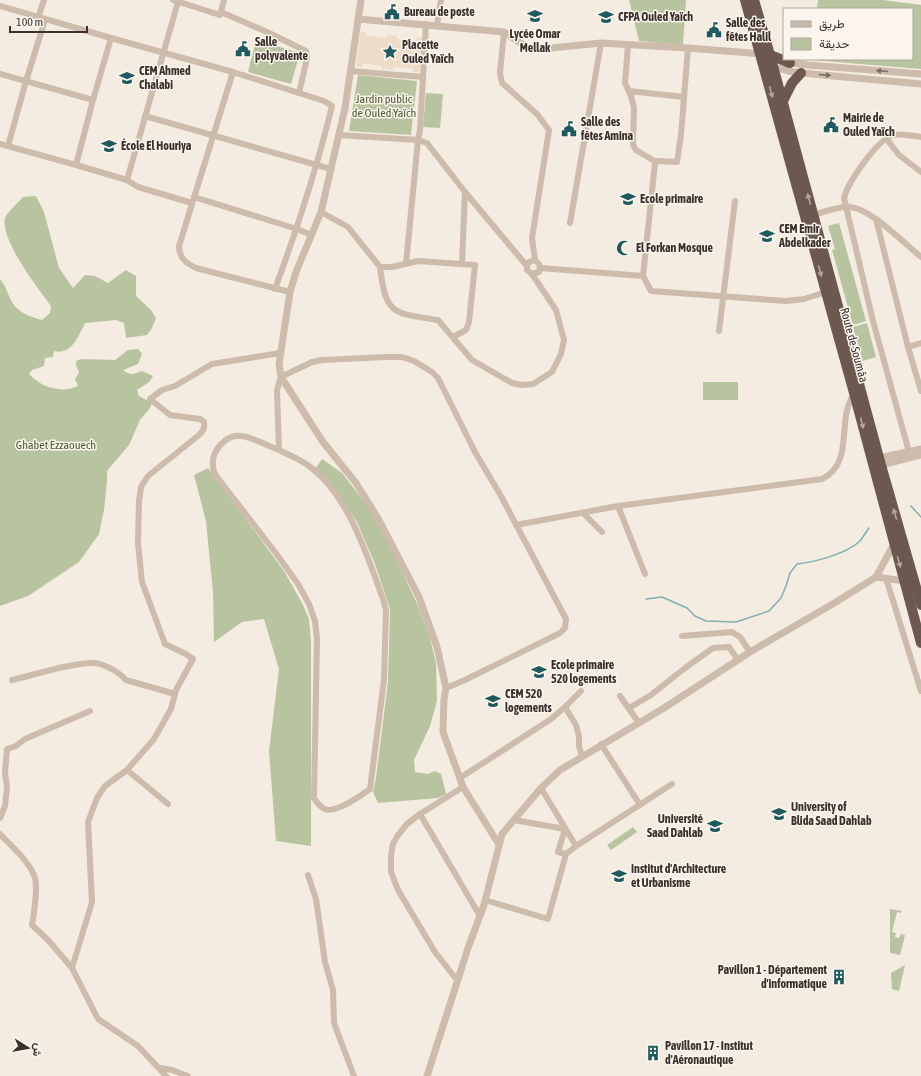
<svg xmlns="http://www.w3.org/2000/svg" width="921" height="1076" font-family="'Asap Condensed',Vazirmatn,sans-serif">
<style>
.green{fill:#b8c4a0}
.plaza{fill:#ecdcc8}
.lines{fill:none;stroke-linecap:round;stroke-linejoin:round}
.stream{stroke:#7fb0b2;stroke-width:1.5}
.minor{stroke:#cdbbac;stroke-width:6}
.tertiary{stroke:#cdbbac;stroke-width:7}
.trunk{stroke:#6c584f;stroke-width:10}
.oneway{fill:#7d6f65}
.oneway2{fill:#b4a69e}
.labels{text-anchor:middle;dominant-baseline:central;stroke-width:3;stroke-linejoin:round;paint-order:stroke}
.poi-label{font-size:12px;font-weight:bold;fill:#3b302b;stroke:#fbf5ee;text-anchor:start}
.park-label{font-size:12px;fill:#4a5a2e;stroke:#fbf5ee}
.street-label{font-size:12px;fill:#3b302b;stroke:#fbf5ee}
</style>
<rect width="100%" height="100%" fill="#f4ebe1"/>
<g class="green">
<polygon points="629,0 686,0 683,45 639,41"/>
<polygon points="818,0 883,0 921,5 921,69 812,60 812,59 912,59 912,9 817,9"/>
<polygon points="256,40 300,53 291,84 248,72"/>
<polygon points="358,75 417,81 411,135 349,131"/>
<polygon points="426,93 443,94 440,128 423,127"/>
<path d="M36,196L44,212L59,268L73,288L85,275L95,276L108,283L126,270L136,276V296L151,310L156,318L152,328L147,335L126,338L124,323L116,320L85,323C78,337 72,355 54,351L53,357L45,358L44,366L32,370L29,374C41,387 61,394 78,386L75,379L79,373L76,365V361L81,359L115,360L128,350L138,349L142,354L138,364L123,370C130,376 134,374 142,371L153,376L149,382L137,390L139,396L152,403L150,408L140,420L129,445L107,471V482L104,510L99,534L79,562L28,596L0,606V279C5,285 6,289 9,296C15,312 28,316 42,320L50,313L51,306C38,288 0,240 5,218C7,212 19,202 23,197Z"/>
<polygon points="839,223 866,321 853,325 832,250 835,249 828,226"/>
<polygon points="867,323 876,357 863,361 853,327"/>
<rect x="703" y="382" width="35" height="18"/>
<polygon points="322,459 342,473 366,504 385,535 419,608 430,638 436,663 437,701 430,726 414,760 415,772 428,774 435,771 441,774 446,794 438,798 378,803 373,792 376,778 388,682 390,609 375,564 357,522 329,480 316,468"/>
<polygon points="208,468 284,571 302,603 309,619 311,642 311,846 276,841 269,751 279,669 264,619 242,622 214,642 213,592 206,521 194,475"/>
<polygon points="633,827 637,832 611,850 607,845"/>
<polygon points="890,909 902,911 901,913 897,912 892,932 896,933 895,937 899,938 901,934 905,935 900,955 890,953"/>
<polygon points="905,965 899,991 892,989 891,973"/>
</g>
<polygon class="plaza" points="361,31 366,32 366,35 386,38 387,35 397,36 397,39 416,41 417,37 423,38 419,73 413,72 413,68 393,67 393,70 382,69 382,66 363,63 362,67 356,66"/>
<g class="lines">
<g class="stream">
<polyline points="911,506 921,517"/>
<path d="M646,599L662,597L687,608L695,616L706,621L736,622L769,611L781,598L786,586L790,573L797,564C815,562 846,554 860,541C863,537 866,532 869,528"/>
</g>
<g class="minor">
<polyline points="173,0 220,15 224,0"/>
<polyline points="0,6 111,38"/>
<polyline points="221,12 267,32 306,51 307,58 299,93"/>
<polyline points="38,18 44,0"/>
<polyline points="426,24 420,130 418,140 427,143 465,192 527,266"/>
<polyline points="437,25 441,0"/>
<polyline points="504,32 500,73 502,83 537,114 549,130 532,238 535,260 539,264 540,268 539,272 532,274 527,270 527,266 529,262 535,260"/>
<polyline points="628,45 625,83 631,96 634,108 633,145 636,150 656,162"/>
<polyline points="688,48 681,135 677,162 657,161 655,163 643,276 651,291 786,301 804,299 829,291"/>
<polyline points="350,71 423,77"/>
<path d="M233,72L179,246C179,258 186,263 196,268L290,292"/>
<path d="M0,74L93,100L111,38L233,72L324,101L332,106C317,168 297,229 275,289"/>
<polyline points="629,91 684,97"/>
<polyline points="145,116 331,169"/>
<polyline points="339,135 418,140 406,264"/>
<polyline points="886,138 899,155 921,172"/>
<polyline points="0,144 76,165 93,100"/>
<polyline points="8,146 26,81 45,20"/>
<polyline points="76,165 127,180 138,187 192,203"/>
<polyline points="127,180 178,2"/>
<polyline points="194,197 297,229 312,235"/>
<polyline points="321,212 348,227 380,267 392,267 418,261 475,265 469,322 466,330 453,337"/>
<path d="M813,215C824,212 838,206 849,207C869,207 905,244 921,257"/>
<polyline points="876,219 908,347 921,391"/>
<polyline points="570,223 601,43"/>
<polyline points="462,264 465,192"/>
<path d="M380,267C386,315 392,313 438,320L472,360L512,383L522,385L533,384L552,372L561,354L564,340L556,310L532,274"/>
<polyline points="540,268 643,276"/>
<polyline points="719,331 735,201"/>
<polyline points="908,347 921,343"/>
<path d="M279,450C289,455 300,459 309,466C348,494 367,555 383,599L386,610L384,680L370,789C362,795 335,814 325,809C319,807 317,802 314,798L317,639L315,621L309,604L298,584L275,552L217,477C215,474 213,470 213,466C211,451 226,434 241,436C250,436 270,447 279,450L277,390L281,377L312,362L322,360L386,357H402L414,361L432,372L438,378L475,452L501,496L566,619L565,628L560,633L465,680L446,688"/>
<path d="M909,452L873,321L844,198C848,182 877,140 893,135C901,133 913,136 921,137"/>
<polyline points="618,506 645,574"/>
<polyline points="583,513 602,532"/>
<path d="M516,525L618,506L822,479C856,463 835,417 855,393"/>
<polyline points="886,578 921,691"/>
<polyline points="682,636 732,632 740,637 750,652"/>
<path d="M12,680C30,676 84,659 100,664C109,667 120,673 126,680L175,694"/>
<polyline points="620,696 639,723"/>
<polyline points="565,707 576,725 579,736 579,746 582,756"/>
<polyline points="629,708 651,695 685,668 713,648 729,647 738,660"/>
<polyline points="601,744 640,805"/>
<polyline points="127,770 168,804"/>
<polyline points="460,778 551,719 565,707 581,691"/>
<polyline points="420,814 480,916"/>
<polyline points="0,818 5,806 7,787 5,773 7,749 16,746 25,739 90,711"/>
<polyline points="514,820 565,829 558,852 566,854"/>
<path d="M0,834C11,846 31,863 35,878C38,890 34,913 32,925L48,940L72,968L98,1019L138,1046L166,1076"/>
<polyline points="576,846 672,784"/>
<polyline points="308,875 316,899 325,962 333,990 334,1023 354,1076"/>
<polyline points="485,900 548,919 566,854 576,846 541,788"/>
<path d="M72,968L92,902L88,822L97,798L105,786L127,770L154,739L171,709L176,690L193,659L186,654L165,644L142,582L138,543L139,501L141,487L148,476L199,435C203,431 205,428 204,422L200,419L170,415L150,399L162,390L175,386L212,364L280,353"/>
<polyline points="457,980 435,952 398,890 391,872 391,855 393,844 398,835 407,824 420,814 463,787"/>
<polyline points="160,1068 172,1070 188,1076"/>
</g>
<g class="tertiary">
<polyline points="361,0 345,108 321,212 296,272 290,292 279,364 281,377 323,442 356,483 379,520 419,597 437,647 446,688 444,699 443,732 463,787 498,843"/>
<polyline points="358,19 504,32 531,50 601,43 688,48 763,54"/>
<polyline points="771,66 788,71 801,73 921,84"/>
<polyline points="788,67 790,63 808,65 921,74"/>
<polyline points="879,458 921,449"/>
<polyline points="881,465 921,455"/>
<polyline points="876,577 904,581"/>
<polyline points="427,1076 468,948 484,905 502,834 541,788 560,770 664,708 750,652 836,602 876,577 894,544"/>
</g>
<g class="trunk">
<polyline points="745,0 854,393 921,643"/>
<polyline points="754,0 770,55 881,465 921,605"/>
<polyline points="770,55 790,63"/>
<polyline points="783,101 792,83 801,73"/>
</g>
</g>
<defs><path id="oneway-solid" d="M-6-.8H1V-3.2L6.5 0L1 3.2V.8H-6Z"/></defs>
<g class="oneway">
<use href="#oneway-solid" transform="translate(882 71) rotate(-175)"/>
<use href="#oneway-solid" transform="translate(825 75) rotate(5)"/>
</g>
<g class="oneway2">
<use href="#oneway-solid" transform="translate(771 92) rotate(75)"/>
<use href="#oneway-solid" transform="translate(809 199) rotate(-105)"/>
<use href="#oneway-solid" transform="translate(820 271) rotate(75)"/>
<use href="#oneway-solid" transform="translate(862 423) rotate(75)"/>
<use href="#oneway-solid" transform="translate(895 514) rotate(-106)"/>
<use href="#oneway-solid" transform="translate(899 562) rotate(75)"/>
</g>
<defs>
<g id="civic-bare" transform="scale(1.2)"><path d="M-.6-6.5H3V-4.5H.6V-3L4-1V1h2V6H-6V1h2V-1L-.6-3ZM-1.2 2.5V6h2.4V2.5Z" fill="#1f5a5e" stroke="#fbf5ee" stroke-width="2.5" paint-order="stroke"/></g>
<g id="school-bare" transform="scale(1.2)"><path d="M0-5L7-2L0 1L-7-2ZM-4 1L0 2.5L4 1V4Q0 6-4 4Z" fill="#1f5a5e" stroke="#fbf5ee" stroke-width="2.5" paint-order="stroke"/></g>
<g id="university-bare" transform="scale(1.2)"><path d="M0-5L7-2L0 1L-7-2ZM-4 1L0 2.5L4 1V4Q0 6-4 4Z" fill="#1f5a5e" stroke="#fbf5ee" stroke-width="2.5" paint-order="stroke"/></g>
<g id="sight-bare" transform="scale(1.2)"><path d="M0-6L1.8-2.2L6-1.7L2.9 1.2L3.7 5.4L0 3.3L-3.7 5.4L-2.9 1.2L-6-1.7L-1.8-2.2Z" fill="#1f5a5e" stroke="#fbf5ee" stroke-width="2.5" paint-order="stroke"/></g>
<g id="mosque-bare" transform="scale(1.2)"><path d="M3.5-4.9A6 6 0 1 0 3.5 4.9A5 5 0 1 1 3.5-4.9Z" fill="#1f5a5e" stroke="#fbf5ee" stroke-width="2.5" paint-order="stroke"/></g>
<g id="building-bare" transform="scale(1.2)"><path d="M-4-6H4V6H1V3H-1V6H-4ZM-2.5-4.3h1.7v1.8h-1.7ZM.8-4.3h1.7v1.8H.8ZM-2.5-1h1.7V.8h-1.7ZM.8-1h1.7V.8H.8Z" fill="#1f5a5e" stroke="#fbf5ee" stroke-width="2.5" paint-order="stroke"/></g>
</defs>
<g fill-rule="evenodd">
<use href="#civic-bare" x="392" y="12"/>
<use href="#school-bare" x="535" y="16"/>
<use href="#university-bare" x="606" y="17"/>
<use href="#civic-bare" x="714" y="30"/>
<use href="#civic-bare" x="243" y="49"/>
<use href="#sight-bare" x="390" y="52"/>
<use href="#school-bare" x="127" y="78"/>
<use href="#civic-bare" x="831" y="125"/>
<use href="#civic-bare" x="569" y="129"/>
<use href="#school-bare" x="109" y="146"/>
<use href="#school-bare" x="628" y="199"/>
<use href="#school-bare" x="767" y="236"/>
<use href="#mosque-bare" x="624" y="248"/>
<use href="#school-bare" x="539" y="672"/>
<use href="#school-bare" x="493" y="701"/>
<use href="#university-bare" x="779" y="814"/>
<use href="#university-bare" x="715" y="826"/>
<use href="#university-bare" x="619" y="876"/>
<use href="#building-bare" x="839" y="977"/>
<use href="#building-bare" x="653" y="1053"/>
</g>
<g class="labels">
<g class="poi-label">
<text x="404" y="12">Bureau de poste</text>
<text x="618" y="17">CFPA Ouled Yaïch</text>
<text x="726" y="23">Salle des<tspan x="726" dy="14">fêtes Halil</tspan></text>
<text x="535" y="34" text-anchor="middle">Lycée Omar<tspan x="535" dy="14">Mellak</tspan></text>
<text x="255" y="42">Salle<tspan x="255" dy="14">polyvalente</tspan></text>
<text x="402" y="45">Placette<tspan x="402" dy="14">Ouled Yaïch</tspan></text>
<text x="139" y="71">CEM Ahmed<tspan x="139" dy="14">Chalabi</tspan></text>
<text x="843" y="118">Mairie de<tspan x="843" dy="14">Ouled Yaïch</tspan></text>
<text x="581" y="122">Salle des<tspan x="581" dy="14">fêtes Amina</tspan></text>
<text x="121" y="146">École El Houriya</text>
<text x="640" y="199">Ecole primaire</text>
<text x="779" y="229">CEM Emir<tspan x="779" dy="14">Abdelkader</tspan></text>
<text x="636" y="248">El Forkan Mosque</text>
<text x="551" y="665">Ecole primaire<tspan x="551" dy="14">520 logements</tspan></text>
<text x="505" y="694">CEM 520<tspan x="505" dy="14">logements</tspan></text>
<text x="791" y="807">University of<tspan x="791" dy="14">Blida Saad Dahlab</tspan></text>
<text x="703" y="819" text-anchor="end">Université<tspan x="703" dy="14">Saad Dahlab</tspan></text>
<text x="631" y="869">Institut d'Architecture<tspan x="631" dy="14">et Urbanisme</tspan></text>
<text x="827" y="970" text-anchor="end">Pavillon 1 - Département<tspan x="827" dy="14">d'informatique</tspan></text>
<text x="665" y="1046">Pavillon 17 - Institut<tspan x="665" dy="14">d'Aéronautique</tspan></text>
</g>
<g class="park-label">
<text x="384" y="99">Jardin public<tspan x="384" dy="14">de Ouled Yaïch</tspan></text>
<text x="56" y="445">Ghabet Ezzaouech</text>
</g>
<g class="street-label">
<text transform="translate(854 345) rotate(75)">Route de Soumâa</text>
</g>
</g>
<rect x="783" y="8" width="130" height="52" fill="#fbf5ee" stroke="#aea6a0"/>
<rect x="791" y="21" width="20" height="6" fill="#cdbbac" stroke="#aea6a0"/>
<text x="819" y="28" font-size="12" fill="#3b302b">طريق</text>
<rect x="791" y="38" width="20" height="12" fill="#b8c4a0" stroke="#aea6a0"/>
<text x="819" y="48" font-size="12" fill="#3b302b">حديقة</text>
<g transform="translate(28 1048) rotate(101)" stroke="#fbf5ee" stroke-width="3" paint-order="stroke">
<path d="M0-3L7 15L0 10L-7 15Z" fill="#3b302b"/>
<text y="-6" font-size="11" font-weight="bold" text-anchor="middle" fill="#3b302b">ش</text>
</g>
<path d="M10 26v6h77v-6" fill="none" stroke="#3b302b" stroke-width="2"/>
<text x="16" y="26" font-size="12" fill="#3b302b" stroke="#fbf5ee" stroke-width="3" paint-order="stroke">100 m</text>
</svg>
